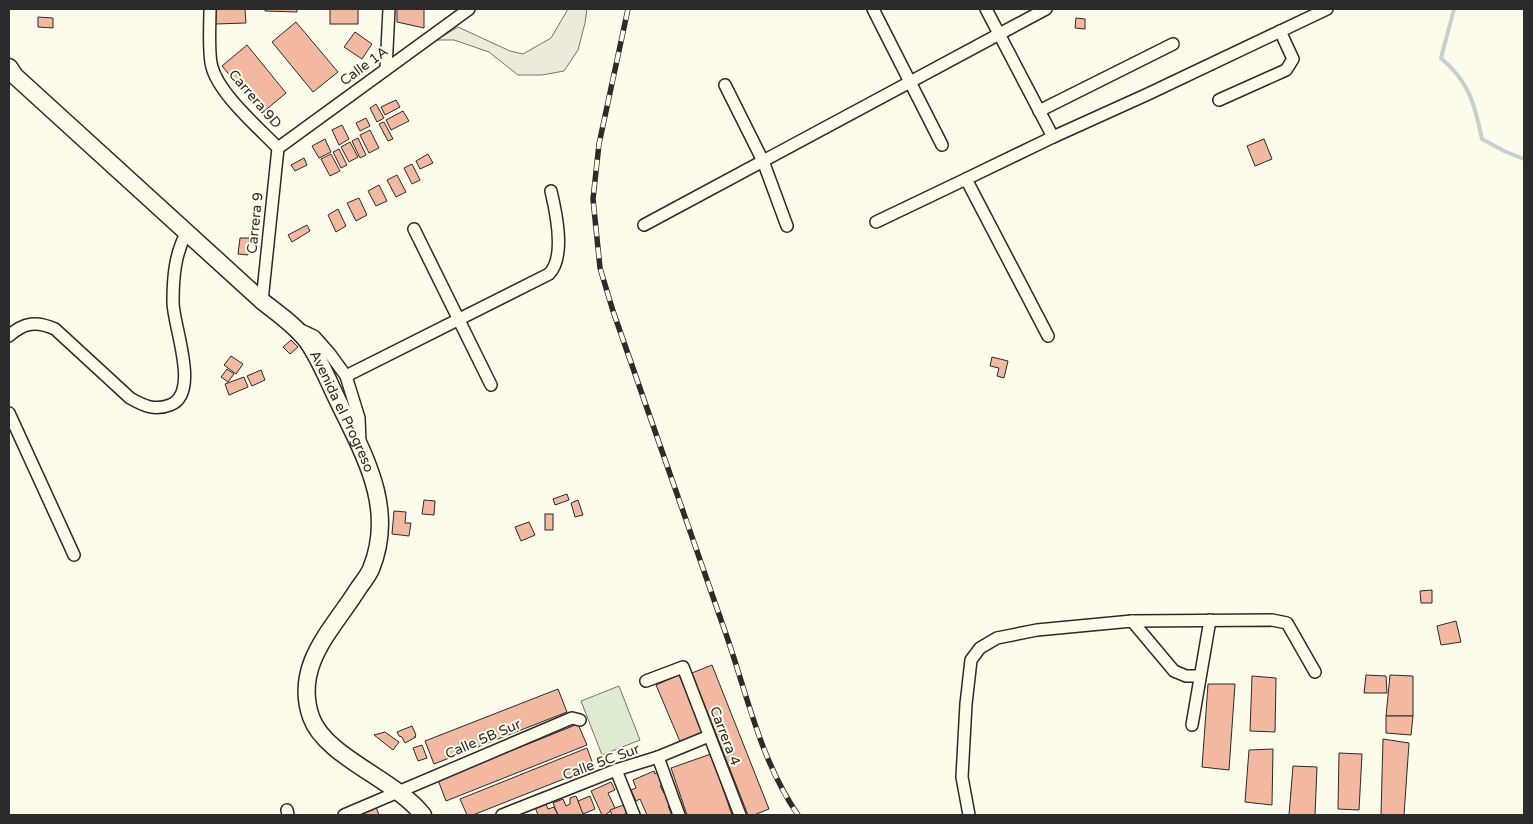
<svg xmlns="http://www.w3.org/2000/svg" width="1533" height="824" font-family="'Varela Round',sans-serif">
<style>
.green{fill:#deebd1;stroke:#74746e}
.parking{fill:#eceadb;stroke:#74746e}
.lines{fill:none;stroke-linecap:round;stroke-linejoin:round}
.stream{stroke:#c7d0d0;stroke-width:4}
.building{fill:#f2b8a0;stroke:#2b2b2b}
.street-casing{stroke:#2b2b2b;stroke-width:14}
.secondary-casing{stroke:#2b2b2b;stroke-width:19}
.street{stroke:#fdfbea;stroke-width:11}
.secondary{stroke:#fdfbea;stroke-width:16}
.rail-casing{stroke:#2b2b2b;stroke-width:5.5}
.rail{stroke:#fdfbea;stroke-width:4;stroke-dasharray:11;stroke-linecap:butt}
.labels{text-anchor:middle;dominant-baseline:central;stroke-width:4;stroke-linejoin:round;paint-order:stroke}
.street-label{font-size:14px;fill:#2b2b2b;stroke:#fdfbea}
</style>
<rect width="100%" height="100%" fill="#fdfbea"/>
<polygon class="green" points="619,686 640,740 602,755 581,701"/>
<polygon class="parking" points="568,9 587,9 585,23 578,50 564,71 542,75 518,75 489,52 454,40 436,40 458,27 510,51 523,54 551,38"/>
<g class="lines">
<path class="stream" d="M1454,9L1441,58C1470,83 1474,103 1482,139L1504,151L1524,159"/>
</g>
<g class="building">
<polygon points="215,9 245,9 246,23 215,24"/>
<polygon points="265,9 297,9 297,12 265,11"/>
<rect x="330" y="9" width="28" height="15"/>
<polygon points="397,9 424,9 424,28 397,22"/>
<polygon points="38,17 53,18 53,28 38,27"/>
<polygon points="1076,18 1085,19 1085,29 1075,28"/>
<polygon points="296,22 338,72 313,92 272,42"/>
<polygon points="355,32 372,44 362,59 344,47"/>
<polygon points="247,45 286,93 262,113 222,66"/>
<polygon points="396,100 400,107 385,115 381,107"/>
<polygon points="376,104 384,118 377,122 370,108"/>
<polygon points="403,111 409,121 391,130 386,120"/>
<polygon points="366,118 370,126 360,131 356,123"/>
<polygon points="384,122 393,139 388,141 379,124"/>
<polygon points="342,125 349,139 339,145 332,130"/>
<polygon points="370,130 379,148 369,153 360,135"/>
<polygon points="358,138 366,155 360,158 352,141"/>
<polygon points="325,139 331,152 319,158 312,146"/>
<polygon points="1264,139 1272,159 1255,166 1247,146"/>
<polygon points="350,142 358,157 349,162 341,147"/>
<polygon points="339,149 347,165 341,168 333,152"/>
<polygon points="331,154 340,171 330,176 321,159"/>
<polygon points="428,154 433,163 420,169 416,161"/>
<polygon points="304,158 307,165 295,171 291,165"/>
<polygon points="412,164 420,180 412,184 404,168"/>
<polygon points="397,175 406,192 396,197 387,180"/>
<polygon points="379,185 387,201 376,206 368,191"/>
<polygon points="359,198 367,215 356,221 347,203"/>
<polygon points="338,209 346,226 336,232 328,215"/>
<polygon points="307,225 310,231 292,242 288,235"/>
<polygon points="240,238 249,238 248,255 238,254"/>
<polygon points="291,340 298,347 290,354 283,347"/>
<polygon points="231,356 243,364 236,374 224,365"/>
<polygon points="992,357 1008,361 1004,378 997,376 999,368 990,366"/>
<polygon points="227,369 234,374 228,382 221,377"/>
<polygon points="261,370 265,380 252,386 247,376"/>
<polygon points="244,377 248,387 229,395 225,384"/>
<polygon points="567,494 569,500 555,505 553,499"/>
<polygon points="424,500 435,501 434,515 422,514"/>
<polygon points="578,500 583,515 575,517 571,503"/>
<polygon points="394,511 406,512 405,523 411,523 409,536 392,534"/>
<rect x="545" y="514" width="8" height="16"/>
<polygon points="529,522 535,535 521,541 515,527"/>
<polygon points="1432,590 1432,603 1421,603 1420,591"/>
<polygon points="1456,621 1461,642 1441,645 1437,626"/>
<polygon points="712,665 769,809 754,815 748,815 692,673"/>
<polygon points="679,675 705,733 681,744 656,685"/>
<polygon points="1366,675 1386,676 1387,693 1364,693"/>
<polygon points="1390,675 1413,676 1413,716 1386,716"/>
<polygon points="1252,676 1276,678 1275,732 1250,731"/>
<polygon points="1208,684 1235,684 1229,770 1202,767"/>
<polygon points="558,689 567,712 434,764 425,741"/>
<polygon points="1386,716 1413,716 1411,735 1386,733"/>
<polygon points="578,724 587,745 446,801 438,780"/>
<polygon points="412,726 416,735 414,737 416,737 405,743 402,737 399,736 397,732"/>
<polygon points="385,732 399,742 393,750 374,735"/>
<polygon points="1383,739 1409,743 1404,815 1381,815"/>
<polygon points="422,745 427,758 418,761 413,748"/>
<polygon points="587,748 594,767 473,815 467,815 460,799"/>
<polygon points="1273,749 1272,805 1245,802 1249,750"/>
<polygon points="1339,753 1362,754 1359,810 1338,809"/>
<polygon points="711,754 732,815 687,815 671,768"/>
<polygon points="1293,766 1317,767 1315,815 1289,815"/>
<polygon points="654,771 655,774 658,772 664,784 660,786 664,793 667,792 672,804 668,806 672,815 647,815 640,799 636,801 631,790 636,788 633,780"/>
<polygon points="611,782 615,790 608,793 615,808 605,815 602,815 591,791"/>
<polygon points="576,796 584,815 558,815 553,803 563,799 566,806 570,804 570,798"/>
<polygon points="590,796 595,809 583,814 578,801"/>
<polygon points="545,802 548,809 554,807 558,815 538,815 535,807"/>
<polygon points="626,804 629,813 622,815 612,815 610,810"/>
<polygon points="376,807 379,815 357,815"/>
</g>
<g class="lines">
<g class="street-casing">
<g id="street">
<path d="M210,9C210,23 208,55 212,67C219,94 259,128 278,148"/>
<polyline points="873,9 942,145"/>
<polyline points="986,9 1053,137 966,179 1048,336"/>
<polyline points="386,69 389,9"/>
<polyline points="725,85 763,161 787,226"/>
<polyline points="1219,100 1286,70 1293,59 1280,31"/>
<polyline points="1039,111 1173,44"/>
<polyline points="1053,137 1148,94 1327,9"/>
<polyline points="278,148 469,9"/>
<polyline points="876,222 966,179"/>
<polyline points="644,225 1046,9"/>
<polyline points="414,229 491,385"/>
<polyline points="262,301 278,148"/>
<polyline points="301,330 314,336 330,354 346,376 359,418 360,442"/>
<path d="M9,336C24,322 37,321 55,329L130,398C144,406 155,411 170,405C201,393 173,326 173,302C173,277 175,253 187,232"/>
<path d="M346,376L549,274C566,257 556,212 551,191"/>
<polyline points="9,413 74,555"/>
<polyline points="1132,621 1272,620 1287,623 1315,672"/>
<polyline points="646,681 683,667 740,815"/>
<polyline points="1192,725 1210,620"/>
<polyline points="658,757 679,815"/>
<polyline points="616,770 634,815"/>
<polyline points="287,810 288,815"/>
<polyline points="344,815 572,718 580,720"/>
<polyline points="502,815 616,770 658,757 709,736"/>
<polyline points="969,815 962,777 966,704 971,660 980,648 997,638 1037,630 1132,621 1174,671 1186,676 1200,676"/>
</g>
</g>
<g class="secondary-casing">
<g id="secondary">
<path id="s1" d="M9,67L15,76L262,301C277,313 295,325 307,341C320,359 328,381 338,401C364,455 396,508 371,569C368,576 362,583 358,589C333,629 293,665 311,717C325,757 395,779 423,815"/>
</g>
</g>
<use href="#street" class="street"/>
<use href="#secondary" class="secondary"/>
<g class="rail-casing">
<path id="rail" d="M628,9L599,144L593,199L600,268L613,311C651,420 689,528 727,637C748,698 761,761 798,815"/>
</g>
<use href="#rail" class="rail"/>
</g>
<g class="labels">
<g class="street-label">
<text transform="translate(364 66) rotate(-36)">Calle 1A</text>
<text transform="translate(255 99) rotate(49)">Carrera 9D</text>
<text transform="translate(255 223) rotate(-84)">Carrera 9</text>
<text stroke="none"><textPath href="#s1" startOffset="484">Avenida el Progreso</textPath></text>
<text transform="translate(725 736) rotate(69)">Carrera 4</text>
<text transform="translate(483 739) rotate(-23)">Calle 5B Sur</text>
<text transform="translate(601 762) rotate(-20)">Calle 5C Sur</text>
</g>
</g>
<rect width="1533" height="824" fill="none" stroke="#2b2b2b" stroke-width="20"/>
</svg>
